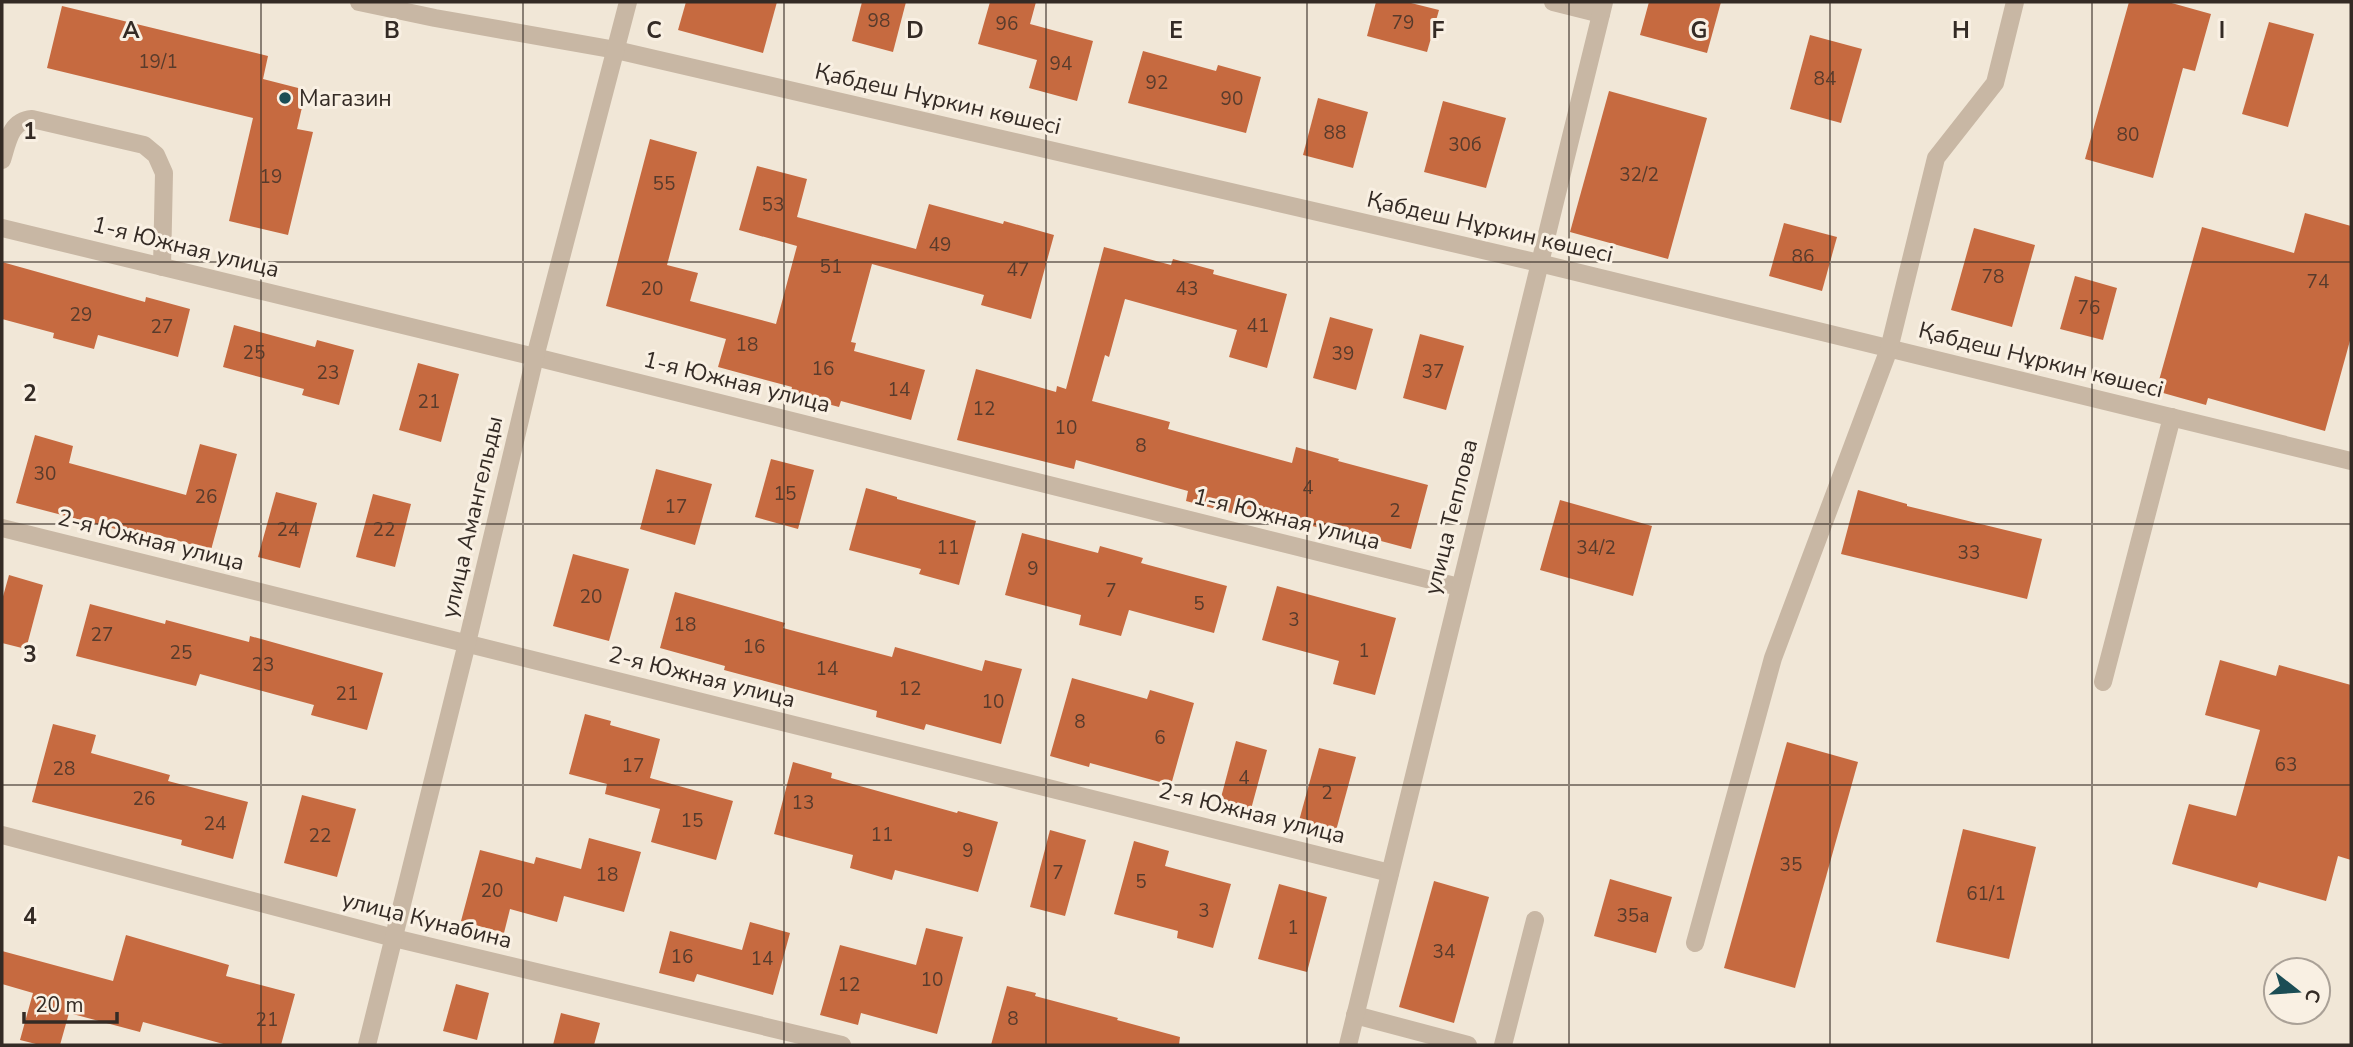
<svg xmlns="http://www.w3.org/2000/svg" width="2353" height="1047" font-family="'Nunito Sans',sans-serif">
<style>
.building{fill:#c66a40}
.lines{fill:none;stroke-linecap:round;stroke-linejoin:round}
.minor{stroke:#c8b7a4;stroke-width:18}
.grid{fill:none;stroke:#342b25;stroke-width:2;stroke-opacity:0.55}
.poi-dot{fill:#1b4d55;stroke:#f9f0e3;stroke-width:2.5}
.labels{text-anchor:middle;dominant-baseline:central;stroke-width:6;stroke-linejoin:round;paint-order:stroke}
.number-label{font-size:19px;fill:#583b2c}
.poi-label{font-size:23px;fill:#342b25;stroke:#f9f0e3;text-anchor:start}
.street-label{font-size:23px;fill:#342b25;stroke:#f9f0e3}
.grid-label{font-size:23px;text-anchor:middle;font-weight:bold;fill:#342b25;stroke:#f9f0e3;stroke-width:6;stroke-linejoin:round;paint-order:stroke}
</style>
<rect width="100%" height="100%" fill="#f1e7d7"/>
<g class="building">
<polygon points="686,2 777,2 763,53 678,30"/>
<polygon points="862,2 906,2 893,52 852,41"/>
<polygon points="990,2 1036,2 1030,24 1093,41 1077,101 1029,88 1037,60 978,44"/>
<polygon points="1376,2 1407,2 1439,10 1427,52 1367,36"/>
<polygon points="1649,2 1721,2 1707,53 1640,35"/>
<polygon points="2129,2 2168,2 2211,14 2195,71 2183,68 2153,178 2085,159"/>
<polygon points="62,6 268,56 263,79 306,90 297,129 313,132 288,235 229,221 253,118 47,68"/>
<polygon points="2269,22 2314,34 2288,127 2242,114"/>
<polygon points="1810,35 1862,49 1841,123 1790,109"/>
<polygon points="1143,51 1216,71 1218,65 1261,77 1246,133 1128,103"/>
<polygon points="1609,91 1707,118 1668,259 1570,232"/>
<polygon points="1318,98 1368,112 1353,168 1303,155"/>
<polygon points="1443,101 1506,118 1486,188 1424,172"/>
<polygon points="650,139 697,152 667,265 698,273 690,301 776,324 797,246 739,230 757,166 807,179 797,217 916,249 929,204 1003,224 1004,221 1054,235 1031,319 981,305 984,295 872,264 851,342 856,343 854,351 925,370 911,420 841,401 839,407 790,394 792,387 718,367 726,339 606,306"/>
<polygon points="2305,213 2351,226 2351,337 2325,431 2208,398 2206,405 2156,391 2202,227 2294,253"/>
<polygon points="1784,223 1837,237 1822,291 1769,276"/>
<polygon points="1974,228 2035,245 2012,327 1951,310"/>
<polygon points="1104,247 1171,265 1173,259 1214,270 1213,274 1287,294 1267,368 1229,357 1237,330 1125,299 1109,357 1105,355 1092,401 1170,422 1168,429 1292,463 1296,447 1339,459 1338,461 1428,485 1411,549 1321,525 1320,528 1241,507 1239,515 1186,501 1188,491 1076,460 1074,469 957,440 976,369 1056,392 1057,386 1066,389"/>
<polygon points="2,262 145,302 146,297 190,309 178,357 98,335 94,349 53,338 54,333 2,319"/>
<polygon points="2075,276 2117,288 2103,340 2060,329"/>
<polygon points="1330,317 1373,329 1356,390 1313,378"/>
<polygon points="234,325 315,347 317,340 354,350 339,405 302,395 304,389 223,367"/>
<polygon points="1420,334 1464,346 1446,410 1403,398"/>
<polygon points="418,363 459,374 441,442 399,430"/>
<polygon points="35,435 73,446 69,463 186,495 200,444 237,454 211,550 147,532 146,537 16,503"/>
<polygon points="771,459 814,470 798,529 755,517"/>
<polygon points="656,469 712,484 695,545 640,529"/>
<polygon points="866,488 897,497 897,499 976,521 959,585 919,574 921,569 849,550"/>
<polygon points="1858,490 1907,504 1907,506 2042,539 2027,599 1841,554"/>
<polygon points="276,492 317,503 300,568 258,557"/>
<polygon points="373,494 411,504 395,567 356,557"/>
<polygon points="1560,500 1652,526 1633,596 1540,570"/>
<polygon points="1022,533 1098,553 1100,546 1143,558 1141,563 1227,586 1214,633 1129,610 1121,636 1079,625 1081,615 1005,595"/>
<polygon points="573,554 629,569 609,641 553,626"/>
<polygon points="9,575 43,585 26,649 2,643 2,600"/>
<polygon points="1277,586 1396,618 1375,695 1333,684 1339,661 1262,640"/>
<polygon points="675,592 785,623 783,628 892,657 895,647 982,671 985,660 1022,669 1001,744 926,724 924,730 876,717 877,711 724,670 725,666 660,648"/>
<polygon points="90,604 165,624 166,620 249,642 250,636 383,673 367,730 311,715 314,705 200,674 196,686 76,656"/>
<polygon points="2220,660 2276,676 2279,665 2351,685 2351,860 2338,856 2326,901 2259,882 2257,888 2172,864 2189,804 2236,816 2260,730 2205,715"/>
<polygon points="1072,678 1147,699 1150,690 1194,703 1171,785 1090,763 1089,767 1050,756"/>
<polygon points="585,714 611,721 610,725 660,739 650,778 733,801 716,860 651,842 660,809 605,794 607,784 569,774"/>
<polygon points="53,724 96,735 91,753 170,775 168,781 248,802 233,859 181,845 182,840 32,802"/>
<polygon points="1236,741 1267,750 1250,813 1219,805"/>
<polygon points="1787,742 1858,762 1795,988 1724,968"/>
<polygon points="1319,748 1356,757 1334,838 1297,828"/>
<polygon points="793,762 832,773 831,778 957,813 958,811 998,822 978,892 895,870 892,880 850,868 853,855 774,834"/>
<polygon points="302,795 356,809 337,877 284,863"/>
<polygon points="1963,829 2036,847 2009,959 1936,942"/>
<polygon points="1050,830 1086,840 1065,916 1030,907"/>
<polygon points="589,838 641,852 624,912 564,896 557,922 510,909 504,933 461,921 480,850 534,864 536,857 581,869"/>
<polygon points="1134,841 1169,851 1165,866 1231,884 1213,948 1177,938 1178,931 1114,914"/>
<polygon points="1610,879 1672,897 1656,953 1594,936"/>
<polygon points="1434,881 1489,897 1454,1023 1399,1007"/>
<polygon points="1279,884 1327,897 1307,972 1258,959"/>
<polygon points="750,922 790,933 773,995 697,974 694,982 659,973 670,931 742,950"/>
<polygon points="926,928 963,937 937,1034 861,1013 858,1025 820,1015 840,945 916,965"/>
<polygon points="126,935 229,965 226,976 295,994 281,1045 227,1045 143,1022 140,1032 69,1013 60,1045 40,1045 20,1040 33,993 2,984 2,951 113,981"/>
<polygon points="456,984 489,993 477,1040 443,1031"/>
<polygon points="1007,986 1036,993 1035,996 1118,1018 1117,1020 1180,1037 1179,1045 991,1045"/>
<polygon points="561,1013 600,1023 594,1045 553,1045"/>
</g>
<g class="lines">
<g class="minor">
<polyline points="359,2 435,18 616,50 1539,263 2351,461"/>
<polyline points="1553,2 1601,14"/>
<path d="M2,160C8,141 10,121 32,119L144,145L156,155L164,173L162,267"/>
<polyline points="2,228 535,357 1459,587"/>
<polyline points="2,528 1390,873"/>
<polyline points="2103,682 2172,417"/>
<polyline points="2,835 394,938 842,1045"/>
<polyline points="1695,943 1773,658 1889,349 1936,158 1995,83 2015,2"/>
<polyline points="1355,1015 1468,1045"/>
<polyline points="367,1045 467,643 535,357 628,2"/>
<polyline points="1348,1045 1604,2"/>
<polyline points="1503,1045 1535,920"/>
</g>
</g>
<path class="grid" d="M261,2V1045M523,2V1045M784,2V1045M1046,2V1045M1307,2V1045M1569,2V1045M1830,2V1045M2092,2V1045M2,262H2351M2,524H2351M2,785H2351"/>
<circle class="poi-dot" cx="285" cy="98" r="7"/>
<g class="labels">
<g class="number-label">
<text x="879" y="21">98</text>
<text x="1403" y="23">79</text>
<text x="1007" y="24">96</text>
<text x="158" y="62">19/1</text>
<text x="1061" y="64">94</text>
<text x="1825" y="79">84</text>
<text x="1157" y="83">92</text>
<text x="1232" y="99">90</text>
<text x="1335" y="133">88</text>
<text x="2128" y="135">80</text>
<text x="1465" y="145">30б</text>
<text x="1639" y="175">32/2</text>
<text x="271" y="177">19</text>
<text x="664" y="184">55</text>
<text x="773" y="205">53</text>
<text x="940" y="245">49</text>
<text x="1803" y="257">86</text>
<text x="831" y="267">51</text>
<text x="1018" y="270">47</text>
<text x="1993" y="277">78</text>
<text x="2318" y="282">74</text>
<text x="652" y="289">20</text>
<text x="1187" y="289">43</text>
<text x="2089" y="308">76</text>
<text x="81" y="315">29</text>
<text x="1258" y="326">41</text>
<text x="162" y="327">27</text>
<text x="747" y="345">18</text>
<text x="254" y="353">25</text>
<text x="1343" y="354">39</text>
<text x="823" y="369">16</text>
<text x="1433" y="372">37</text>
<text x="328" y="373">23</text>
<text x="899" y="390">14</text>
<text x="429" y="402">21</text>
<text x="984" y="409">12</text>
<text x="1066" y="428">10</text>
<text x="1141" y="446">8</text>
<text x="45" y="474">30</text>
<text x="1308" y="488">4</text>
<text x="785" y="494">15</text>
<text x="206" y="497">26</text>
<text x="676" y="507">17</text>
<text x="1395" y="511">2</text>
<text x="288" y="530">24</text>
<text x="384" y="530">22</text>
<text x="948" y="548">11</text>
<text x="1596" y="548">34/2</text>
<text x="1969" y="553">33</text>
<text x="1033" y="569">9</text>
<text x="1111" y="591">7</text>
<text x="591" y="597">20</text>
<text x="1199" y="604">5</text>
<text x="1294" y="620">3</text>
<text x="685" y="625">18</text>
<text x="102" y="635">27</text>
<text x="754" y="647">16</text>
<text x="1364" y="651">1</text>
<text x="181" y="653">25</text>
<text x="263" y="665">23</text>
<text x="827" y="669">14</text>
<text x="910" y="689">12</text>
<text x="347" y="694">21</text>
<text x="993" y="702">10</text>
<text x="1080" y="722">8</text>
<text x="1160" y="738">6</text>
<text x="2286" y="765">63</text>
<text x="633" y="766">17</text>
<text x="64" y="769">28</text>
<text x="1244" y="778">4</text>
<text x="1327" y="793">2</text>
<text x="144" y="799">26</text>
<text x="803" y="803">13</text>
<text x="692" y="821">15</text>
<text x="215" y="824">24</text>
<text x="882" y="835">11</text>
<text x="320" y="836">22</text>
<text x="968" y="851">9</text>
<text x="1791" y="865">35</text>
<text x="1058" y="873">7</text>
<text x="607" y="875">18</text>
<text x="1141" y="882">5</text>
<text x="492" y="891">20</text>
<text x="1986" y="894">61/1</text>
<text x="1204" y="911">3</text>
<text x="1633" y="916">35а</text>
<text x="1293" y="928">1</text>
<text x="1444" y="952">34</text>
<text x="682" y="957">16</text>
<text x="762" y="959">14</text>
<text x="932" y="980">10</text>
<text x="849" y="985">12</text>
<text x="1013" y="1019">8</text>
<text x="267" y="1020">21</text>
</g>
<g class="poi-label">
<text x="299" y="98">Магазин</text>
</g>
<g class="street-label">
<text transform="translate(938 99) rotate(13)">Қабдеш Нұркин көшесі</text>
<text transform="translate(1490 227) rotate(13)">Қабдеш Нұркин көшесі</text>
<text transform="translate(186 247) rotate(14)">1-я Южная улица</text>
<text transform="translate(2041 360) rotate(14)">Қабдеш Нұркин көшесі</text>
<text transform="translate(737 382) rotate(14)">1-я Южная улица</text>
<text transform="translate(472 517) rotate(-77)">улица Амангельды</text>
<text transform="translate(1451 517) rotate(-76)">улица Теплова</text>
<text transform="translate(1287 519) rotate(14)">1-я Южная улица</text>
<text transform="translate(151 540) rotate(14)">2-я Южная улица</text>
<text transform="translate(702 677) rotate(14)">2-я Южная улица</text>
<text transform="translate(1252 813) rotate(14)">2-я Южная улица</text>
<text transform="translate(427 920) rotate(14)">улица Кунабина</text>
</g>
</g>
<g class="grid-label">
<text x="131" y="38">A</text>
<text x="392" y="38">B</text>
<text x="654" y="38">C</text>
<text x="915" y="38">D</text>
<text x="1176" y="38">E</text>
<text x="1438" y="38">F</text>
<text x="1699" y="38">G</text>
<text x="1961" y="38">H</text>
<text x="2222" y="38">I</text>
<text x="30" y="139">1</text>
<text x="30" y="401">2</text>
<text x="30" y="662">3</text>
<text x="30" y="924">4</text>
</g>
<rect width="2353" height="1047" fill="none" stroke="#342b25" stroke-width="7"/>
<g transform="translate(2297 991) rotate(107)"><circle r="33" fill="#f9f0e3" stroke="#aaa197" stroke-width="2"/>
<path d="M0-5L12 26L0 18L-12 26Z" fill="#1b4d55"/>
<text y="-10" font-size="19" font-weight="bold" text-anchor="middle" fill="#342b25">С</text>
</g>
<path d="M24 1012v10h93v-10" fill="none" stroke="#342b25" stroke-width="3.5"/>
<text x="35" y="1012" font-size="21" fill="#342b25" stroke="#f9f0e3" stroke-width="5" paint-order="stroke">20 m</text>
</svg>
